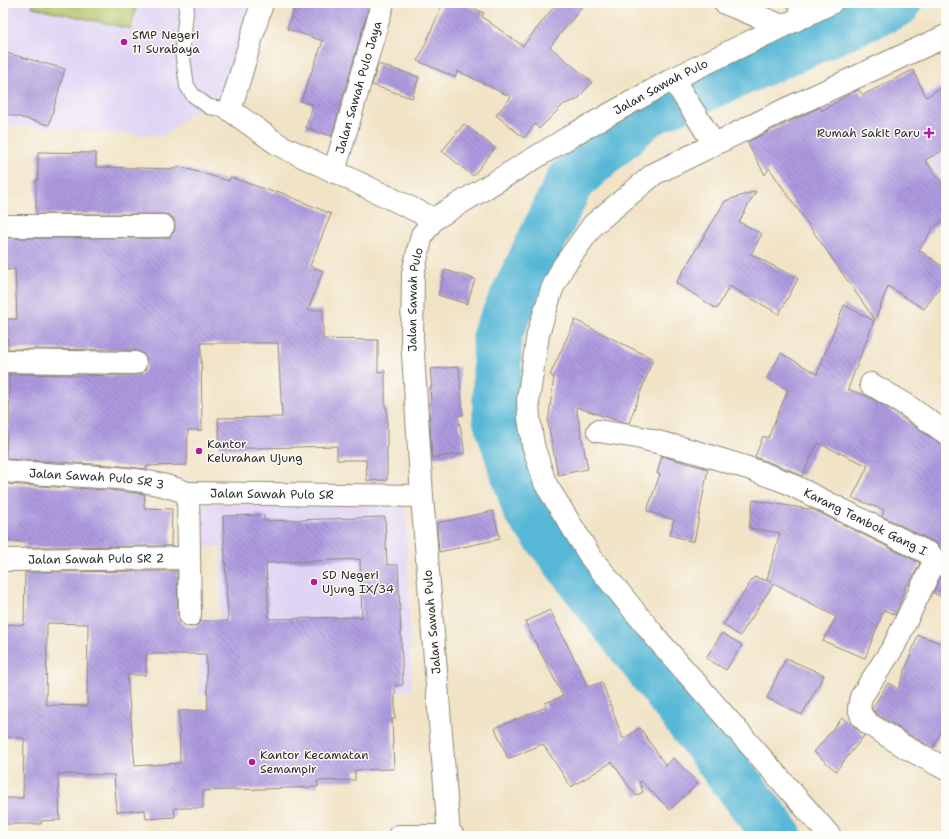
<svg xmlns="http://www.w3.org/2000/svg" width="949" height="839" font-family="'Shantell Sans',sans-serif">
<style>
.built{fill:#e0d4f4}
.pitch{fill:#b0c164;stroke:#6e7648}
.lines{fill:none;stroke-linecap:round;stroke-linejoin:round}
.river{stroke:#57b7d6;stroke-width:49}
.building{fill:url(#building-back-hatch);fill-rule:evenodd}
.service-casing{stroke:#8e8778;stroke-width:16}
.minor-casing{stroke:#8e8778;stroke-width:24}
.tertiary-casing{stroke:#8e8778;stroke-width:24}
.trunk-casing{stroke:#8e8778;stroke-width:24}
.service{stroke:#fff;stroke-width:14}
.minor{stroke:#fff;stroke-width:22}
.tertiary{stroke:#fff;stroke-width:22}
.trunk{stroke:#fff;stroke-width:22}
.poi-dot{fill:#b5179e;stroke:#fdfcf7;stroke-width:1.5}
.labels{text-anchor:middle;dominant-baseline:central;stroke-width:3;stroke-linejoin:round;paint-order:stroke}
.poi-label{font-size:12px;fill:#2b2b2b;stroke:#fdfcf7;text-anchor:start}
.street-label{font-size:12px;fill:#2b2b2b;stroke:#fdfcf7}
</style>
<defs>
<pattern id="building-back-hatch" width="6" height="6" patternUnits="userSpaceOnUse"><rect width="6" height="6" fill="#ad9ae0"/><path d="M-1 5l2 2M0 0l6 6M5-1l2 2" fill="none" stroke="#8d7eb6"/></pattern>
</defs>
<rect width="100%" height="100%" fill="#fdfcf7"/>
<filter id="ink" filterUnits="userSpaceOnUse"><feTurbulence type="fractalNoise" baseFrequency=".025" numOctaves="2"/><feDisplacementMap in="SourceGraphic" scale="8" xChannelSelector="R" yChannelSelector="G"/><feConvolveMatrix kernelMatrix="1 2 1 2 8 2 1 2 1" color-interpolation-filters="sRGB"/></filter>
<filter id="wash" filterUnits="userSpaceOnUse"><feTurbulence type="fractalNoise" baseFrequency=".012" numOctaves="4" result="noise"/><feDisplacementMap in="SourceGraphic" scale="16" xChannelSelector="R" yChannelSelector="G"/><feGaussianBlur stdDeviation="0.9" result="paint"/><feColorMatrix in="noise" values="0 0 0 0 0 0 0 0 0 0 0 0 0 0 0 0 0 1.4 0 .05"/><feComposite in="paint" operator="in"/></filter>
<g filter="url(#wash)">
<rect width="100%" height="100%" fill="#f1e3c6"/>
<g class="built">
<polygon points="3,3 256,3 234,80 164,136 3,125"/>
<polygon points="946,82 946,183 927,157 899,108"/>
<polygon points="197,503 406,506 412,691 199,695 200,618 220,617 221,547 197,546"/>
</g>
<polygon class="pitch" points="32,3 137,3 131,29 32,7"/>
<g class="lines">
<polyline class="river" points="778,836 527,509 497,418 497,334 570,181 646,113 897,3"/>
</g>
<g id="blocks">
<g class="building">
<polygon points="296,3 370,3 332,136 306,128 313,105 301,101 323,41 287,29"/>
<polygon points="443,3 462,3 484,13 482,17 523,46 557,3 585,3 550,47 592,82 577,100 564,104 539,129 535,124 524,138 496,115 511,97 458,71 455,77 418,61"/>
<polygon points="3,52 65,69 49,125 3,113"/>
<polygon points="378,64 419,77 412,98 372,85"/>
<polygon points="913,70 926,97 946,85 946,149 925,160 946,189 946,218 933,228 919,250 946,269 946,279 924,309 888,286 875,320 769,168 765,175 747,142 820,107 822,111 847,95 859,90 863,95"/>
<polygon points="464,124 495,148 473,176 442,151"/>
<polygon points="38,152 96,153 96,167 176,169 177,166 229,181 230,177 276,193 277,191 331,214 310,266 323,271 308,310 323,310 323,339 378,340 378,372 385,371 385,408 387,408 387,480 367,481 366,460 337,460 337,446 220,449 218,418 282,417 278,343 201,343 202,430 188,430 187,465 147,466 147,469 111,465 6,459 7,425 10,425 9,374 135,376 141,374 145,370 147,363 146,357 142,353 135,350 8,349 7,319 17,319 15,269 6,270 4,238 163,238 170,237 174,232 175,226 174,219 169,215 163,214 36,214 36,180 38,180"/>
<polygon points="756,191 739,222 762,234 751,254 798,279 779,314 729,286 717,309 676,283 725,201"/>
<polygon points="445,270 475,279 467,304 438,295"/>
<polygon points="844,305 874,321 848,389 871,398 898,415 939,443 946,447 946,556 940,546 936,543 882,516 884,510 852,498 868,466 818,443 802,476 790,470 755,457 763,436 768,438 788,390 767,378 781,353 817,374"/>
<polygon points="575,320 653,359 629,423 622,422 576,407 588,469 558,475 548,423 554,377 550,375"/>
<polygon points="459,367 463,415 458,415 465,453 432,458 429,403 431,403 430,387 432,387 430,369"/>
<polygon points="662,456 708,469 694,542 670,535 674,520 647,511 660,474 657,474"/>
<polygon points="3,484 109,490 145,494 144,508 172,509 171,546 25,547 25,542 3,541"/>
<polygon points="753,500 814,510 920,563 909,585 907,584 895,615 884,610 865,658 823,641 836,617 774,583 740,636 723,625 754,577 772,582 767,579 780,533 749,528"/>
<polygon points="493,511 500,539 439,552 437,523"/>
<path d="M264,515V521L385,517L387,565H398L403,685H395V719H392L394,769L355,770V780L317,781L318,787L203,791V808H174L175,817L146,819L145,810L117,812L114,775L58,774L60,820L41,821V824H3V798H23L24,738L3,737V624L24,625L25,572L177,571L178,615L180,622L184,626L191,627L196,626L201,621H228L223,516ZM360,559L362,617L269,619L266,563ZM47,623L88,624L87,706L46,705ZM146,654H206L208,710L179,711L180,763L135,766L127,675H146Z"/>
<polygon points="946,563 946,598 933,593 944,569"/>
<polygon points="550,610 588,687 602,682 623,739 640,728 666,766 673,758 698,783 670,810 641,781 639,782 643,792 636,796 612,762 571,787 543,744 508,759 495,728 546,707 545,703 563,696 525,622"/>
<polygon points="722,633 742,645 726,670 706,658"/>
<polygon points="918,635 946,645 946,720 933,748 910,735 877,714 872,709 888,683 898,689"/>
<polygon points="786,658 824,675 802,715 767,698"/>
<polygon points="842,718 852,724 864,736 836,771 814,752"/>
</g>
</g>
</g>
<g filter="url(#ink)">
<use href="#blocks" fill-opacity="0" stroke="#8e8778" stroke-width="1"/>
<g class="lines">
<g class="service-casing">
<polyline id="service" points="187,3 182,51 187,86 193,95 209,107 230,110"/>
</g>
<g class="minor-casing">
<g id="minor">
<polyline points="262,3 230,110 279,145 434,219"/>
<polyline points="725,3 782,26"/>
<polyline points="799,3 806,16"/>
<polyline points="673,79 714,144"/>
<path id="s1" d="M334,172L383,3"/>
<polyline points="3,226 163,226"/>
<polyline points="3,361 135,363"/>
<polyline points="871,384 905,404 946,433"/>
<path id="s2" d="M598,431L637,437L693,451L748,468L786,482L930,554L934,559L933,564L894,646L861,697L859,708L862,717L869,724L905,747L946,769"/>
<path id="s3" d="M3,471C30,473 56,475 83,476C121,478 151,479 188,493"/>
<path id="s4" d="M3,560L189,558"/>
<path id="s5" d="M190,615L188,493L422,496"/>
<polyline points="830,836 658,640 592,559 545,483 533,445 529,418 528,400 538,334 552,289 563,267 593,225 654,174 782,111 946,36"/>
</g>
</g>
<g class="tertiary-casing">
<g id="tertiary">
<path id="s6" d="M449,835L422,496L412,338L413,273L422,235L434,219L576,133L673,79L831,3"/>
</g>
</g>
<g class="trunk-casing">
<polyline id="trunk" points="399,836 453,836"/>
</g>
<use href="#service" class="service"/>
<use href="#minor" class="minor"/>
<use href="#tertiary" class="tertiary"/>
<use href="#trunk" class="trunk"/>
</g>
</g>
<g class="poi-dot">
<circle cx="124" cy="42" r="4"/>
<path d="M927 127h4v4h4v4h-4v4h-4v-4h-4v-4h4z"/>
<circle cx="199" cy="451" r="4"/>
<circle cx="314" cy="582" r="4"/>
<circle cx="252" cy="762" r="4"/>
</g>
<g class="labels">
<g class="poi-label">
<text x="132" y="35">SMP Negeri<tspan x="132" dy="14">11 Surabaya</tspan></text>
<text x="920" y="133" text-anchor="end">Rumah Sakit Paru</text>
<text x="207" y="444">Kantor<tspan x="207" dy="14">Kelurahan Ujung</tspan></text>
<text x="322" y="575">SD Negeri<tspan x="322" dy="14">Ujung IX/34</tspan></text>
<text x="260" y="755">Kantor Kecamatan<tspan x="260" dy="14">Semampir</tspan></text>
</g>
<g class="street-label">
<text stroke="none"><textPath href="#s1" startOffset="88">Jalan Sawah Pulo Jaya</textPath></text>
<text stroke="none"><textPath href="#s6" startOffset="885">Jalan Sawah Pulo</textPath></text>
<text stroke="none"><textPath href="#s6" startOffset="537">Jalan Sawah Pulo</textPath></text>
<text stroke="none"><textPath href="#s3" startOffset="94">Jalan Sawah Pulo SR 3</textPath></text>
<text stroke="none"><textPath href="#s5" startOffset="206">Jalan Sawah Pulo SR</textPath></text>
<text stroke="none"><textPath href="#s2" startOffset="284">Karang Tembok Gang I</textPath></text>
<text stroke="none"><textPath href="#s4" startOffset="93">Jalan Sawah Pulo SR 2</textPath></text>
<text transform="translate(432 622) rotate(-95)">Jalan Sawah Pulo</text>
</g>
</g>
<rect width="949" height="839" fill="none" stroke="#fdfcf7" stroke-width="16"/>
</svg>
